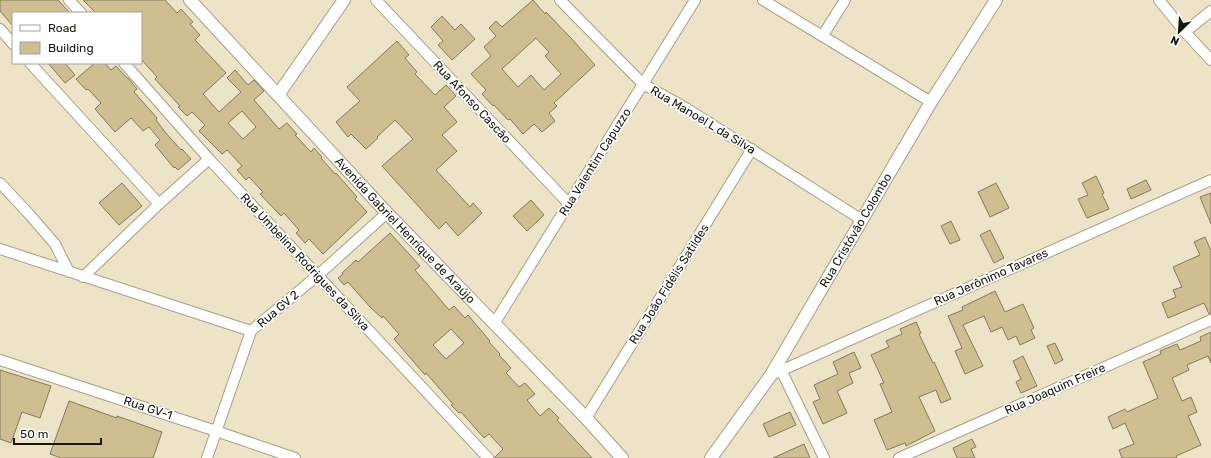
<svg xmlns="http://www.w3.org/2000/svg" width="1211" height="458" font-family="Rubik,sans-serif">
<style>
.building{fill:#cebe90;stroke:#837a61;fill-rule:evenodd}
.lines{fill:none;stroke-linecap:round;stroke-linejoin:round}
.minor-casing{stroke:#a99f85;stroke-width:12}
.tertiary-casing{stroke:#a99f85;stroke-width:14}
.minor{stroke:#fff;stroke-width:10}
.tertiary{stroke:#fff;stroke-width:12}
.labels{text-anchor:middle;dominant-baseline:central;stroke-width:3.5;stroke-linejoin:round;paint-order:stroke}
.street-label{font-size:12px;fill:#19160c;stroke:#fff}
</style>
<rect width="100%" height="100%" fill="#ede3c7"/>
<g class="building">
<polygon points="0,0 58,0 70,13 13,13 13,26 0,11"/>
<path d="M83,0H165L177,13L181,9L193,22L190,24L200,35L195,40L226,73L203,94L219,112L241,92L227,78L235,70L248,85L254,80L264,91L254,100L279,129L287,123L297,134L295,135L311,152L314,148L322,157L321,158L335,174L336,173L357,197L355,199L367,212L323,254L309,239L305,243L296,233L299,230L284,213L281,216L260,194L263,192L249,177L246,180L237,170L242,166L227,150L222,154L199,131L205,125L192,112L187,116L178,107L180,106L155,79L157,77L141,59V13H96ZM242,111L256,127L243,139L228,123Z"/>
<path d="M533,0L545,14L546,12L570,37L595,65L554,103L557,106L549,113L555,121L542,132L534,124L523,134L510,119L508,120L494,105L493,106L482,94L486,90L471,74L491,56L484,47L496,36L489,28L496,21L502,27ZM536,38L549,52L545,56L561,74L544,90L531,75L518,87L502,69Z"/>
<polygon points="442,16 455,30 461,24 475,39 452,60 438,45 443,41 431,27"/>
<polygon points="397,41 409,55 405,58 417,72 415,74 435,95 446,85 456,96 444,107 457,122 442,135 457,151 436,170 470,207 473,203 482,213 458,236 446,222 439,229 382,166 413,139 395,120 377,137 378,138 366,149 351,134 348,137 336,122 360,101 347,87"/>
<polygon points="48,63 65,63 75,75 65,83"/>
<polygon points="95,63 105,63 111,70 116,66 127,78 128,78 137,89 134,92 157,118 156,120 165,132 181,150 182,149 191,159 178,170 175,167 174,168 155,145 160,140 149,127 143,131 131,118 115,132 95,109 101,103 88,89 86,90 76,79"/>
<polygon points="1096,176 1104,193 1102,194 1109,209 1087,218 1078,199 1088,195 1082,183"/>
<polygon points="1146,180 1151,190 1131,199 1127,189"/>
<polygon points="122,183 142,206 119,225 99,203"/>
<polygon points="996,183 1009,208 990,217 978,192"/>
<polygon points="1211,193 1211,224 1200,197"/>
<polygon points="531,200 544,215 527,231 513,216"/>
<polygon points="951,221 960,240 950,244 941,226"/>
<polygon points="990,230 1004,258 994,263 980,235"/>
<path d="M390,233L420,266L415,270L449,310L454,306L465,318L468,315L490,341L489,342L500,354L499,355L511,368L506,373L519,387L525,383L535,394L527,400L540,416L549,408L559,418L557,420L592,458H494L503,449L489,434L484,438L461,412L459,413L451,405L453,404L426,373L425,375L394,339L399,334L383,316L382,318L370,307L348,282L344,285L338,278L343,274L342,273L356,260L358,262ZM451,329L464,343L446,359L433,345Z"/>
<polygon points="1205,237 1211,251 1211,314 1209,314 1204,303 1168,318 1162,303 1176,297 1173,290 1182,287 1173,267 1200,255 1194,242"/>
<polygon points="995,291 1005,312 1023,304 1034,328 1031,330 1035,338 1020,345 1016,336 1008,340 1002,327 991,332 984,316 963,325 983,366 965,374 955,351 962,348 948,316 963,310 962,307"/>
<polygon points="916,322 921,333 919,334 933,363 934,362 951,399 941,403 936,390 919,397 935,431 906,446 905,443 887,450 874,420 892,412 880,384 884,383 871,355 889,347 886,341 902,334 900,329"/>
<polygon points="1211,332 1211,363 1208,356 1187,365 1189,370 1172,378 1182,401 1191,397 1197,412 1188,416 1201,445 1176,456 1177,458 1122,458 1119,450 1134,444 1125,423 1113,429 1108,417 1125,409 1127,412 1158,398 1143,362 1161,354 1160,351 1177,344 1180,350 1201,341 1200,337"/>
<polygon points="1055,343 1063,360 1055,364 1047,346"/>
<polygon points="854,352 861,368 849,373 853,383 837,391 847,413 823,424 813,402 820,399 814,385 838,374 833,362"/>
<polygon points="1023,356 1037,386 1021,393 1016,382 1021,379 1013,361"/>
<polygon points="0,370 51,386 40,418 22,412 11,443 0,439"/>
<polygon points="69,401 117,418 117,416 162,432 153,458 61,458 50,454"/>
<polygon points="790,412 796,425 769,437 763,424"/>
<polygon points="972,439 976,447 971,449 975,458 957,458 953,448"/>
<polygon points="804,444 810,458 773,458"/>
</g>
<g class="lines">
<g class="minor-casing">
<g id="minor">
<polyline points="69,0 81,13"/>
<polyline points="376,0 569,204"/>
<polyline points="560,0 643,84 686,108 862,220"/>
<polyline points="763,0 931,102"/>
<polyline points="1159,0 1185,32 1211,60"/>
<polyline points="0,29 13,44"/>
<polyline points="1185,32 1211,11"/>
<polyline points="823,35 845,0"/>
<polyline points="30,63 159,204"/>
<polyline points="124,63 209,159 488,458"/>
<polyline points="0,183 29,214 55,244 69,272"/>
<polyline points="0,249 251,331"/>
<polyline points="83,277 159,204 209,159"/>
<polyline points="494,324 695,0"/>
<polyline points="0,360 216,431 295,458"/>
<polyline points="781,370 824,458"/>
<polyline points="771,375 1211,180"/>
<polyline points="586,418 752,149"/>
<polyline points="207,458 251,331 317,276 387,213"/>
<polyline points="899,458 1211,320"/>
</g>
</g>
<g class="tertiary-casing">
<g id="tertiary">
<path id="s1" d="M190,0L387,213L586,418L622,458"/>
<polyline points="278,95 344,0"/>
<path id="s2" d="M711,458L771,375L931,102L996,0"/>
</g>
</g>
<use href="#minor" class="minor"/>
<use href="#tertiary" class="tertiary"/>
</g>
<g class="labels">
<g class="street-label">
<text transform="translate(472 102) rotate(47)">Rua Afonso Cascão</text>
<text transform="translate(703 120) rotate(31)">Rua Manoel L da Silva</text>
<text transform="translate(595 162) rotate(-58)">Rua Valentim Capuzzo</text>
<text stroke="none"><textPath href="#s1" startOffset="315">Avenida Gabriel Henrique de Araújo</textPath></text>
<text stroke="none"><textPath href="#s2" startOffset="270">Rua Cristóvão Colombo</textPath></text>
<text transform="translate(305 262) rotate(47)">Rua Umbelina Rodrigues da Silva</text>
<text transform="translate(991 277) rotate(-24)">Rua Jerônimo Tavares</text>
<text transform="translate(669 284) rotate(-58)">Rua João Fidélis Satildes</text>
<text transform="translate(278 309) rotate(-40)">Rua GV 2</text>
<text transform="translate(1055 389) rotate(-24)">Rua Joaquim Freire</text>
<text transform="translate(148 408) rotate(18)">Rua GV-1</text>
</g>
</g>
<rect x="12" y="12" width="130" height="52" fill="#ffffff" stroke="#a3a29e"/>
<rect x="20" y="25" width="20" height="6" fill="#ffffff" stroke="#a3a29e"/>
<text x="48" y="32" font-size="12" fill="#19160c">Road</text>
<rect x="20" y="42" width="20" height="12" fill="#cebe90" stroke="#a3a29e"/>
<text x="48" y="52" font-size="12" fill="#19160c">Building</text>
<g transform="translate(1179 32) rotate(205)" stroke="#ffffff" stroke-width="3" paint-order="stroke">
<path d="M0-3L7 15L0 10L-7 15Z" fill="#19160c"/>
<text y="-6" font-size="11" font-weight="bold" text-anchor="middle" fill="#19160c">N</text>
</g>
<path d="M14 438v6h87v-6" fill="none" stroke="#19160c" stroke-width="2"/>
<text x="20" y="438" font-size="12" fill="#19160c" stroke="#ffffff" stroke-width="3" paint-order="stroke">50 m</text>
</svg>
